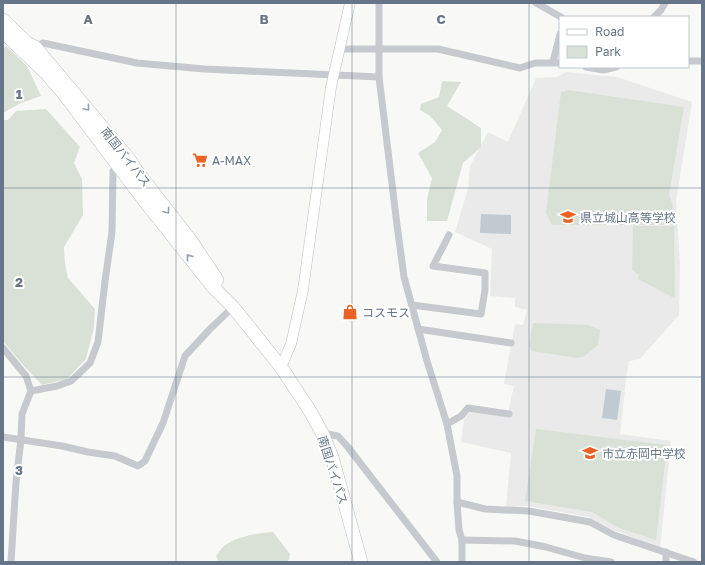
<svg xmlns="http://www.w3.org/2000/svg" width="705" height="565" font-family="'Golos Text','Noto Sans JP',sans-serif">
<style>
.built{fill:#e9eae9}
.green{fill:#d9e1d7}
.water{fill:#c1cad0}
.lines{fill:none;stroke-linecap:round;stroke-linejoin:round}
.secondary-casing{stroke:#babfc4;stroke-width:11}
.highway-casing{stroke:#babdc1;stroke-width:14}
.street{stroke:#c6c9cd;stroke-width:7}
.secondary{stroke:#fff;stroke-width:10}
.highway{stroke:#fff;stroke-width:13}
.oneway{stroke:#949fac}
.grid{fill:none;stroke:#667688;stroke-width:1;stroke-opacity:0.55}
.labels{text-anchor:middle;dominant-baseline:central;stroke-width:4;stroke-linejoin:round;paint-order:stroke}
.street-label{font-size:12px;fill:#667688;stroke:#fff}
.poi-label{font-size:12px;fill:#667688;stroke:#fff;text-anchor:start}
.grid-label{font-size:13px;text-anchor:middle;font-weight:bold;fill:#667688;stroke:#fff;stroke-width:4;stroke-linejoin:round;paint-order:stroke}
</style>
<rect width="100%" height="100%" fill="#f8f9f6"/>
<polygon class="built" points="566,72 617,77 692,102 676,201 680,263 679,315 640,359 629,361 627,371 620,434 671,441 660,548 611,529 588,517 527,506 506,507 511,453 461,442 464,419 471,411 507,417 514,386 504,384 515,324 523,325 527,310 515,307 515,298 490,296 492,249 455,232 468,189 470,166 488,132 508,142 536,78 557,77"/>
<g class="green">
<polygon points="6,46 27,66 41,96 21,103 3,113 3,47"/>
<polygon points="442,81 461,82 447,106 481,128 481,147 463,163 447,221 427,221 427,199 432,178 418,153 435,142 442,130 430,116 420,110 421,104 439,97"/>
<polygon points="568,90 684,107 669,195 672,203 674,225 552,225 546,213 561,92"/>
<polygon points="46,109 80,147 74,163 82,179 83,215 64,247 65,264 68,278 95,309 94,328 86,359 67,379 42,385 22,364 3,341 3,120 8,120 16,111"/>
<polygon points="633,226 674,226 675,298 672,297 638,279 639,275 632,270"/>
<polygon points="533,323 588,325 600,330 598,345 583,357 577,358 532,351 529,346"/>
<polygon points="536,429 667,445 656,540 619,528 592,512 525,501"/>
<path d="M273,532L290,554L289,560L285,562H219L216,556C219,553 221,548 224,546C237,536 258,533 273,532Z"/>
</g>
<g class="water">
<polygon points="481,214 511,215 511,234 480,233"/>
<polygon points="606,389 621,391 617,420 602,418"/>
</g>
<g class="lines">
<g class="secondary-casing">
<polyline id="secondary" points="281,367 291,344 303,290 331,87 350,3"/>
</g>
<g class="highway-casing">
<g id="highway">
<polyline points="3,20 27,43 35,47 129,159 136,170 191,241 217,280"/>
<polyline points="3,32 46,73 65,95 147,204 213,287 233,307 281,367 310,411 322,433 332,457 361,562"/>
</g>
</g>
<g class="street">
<polyline points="379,3 379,77 397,225 404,277 427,361 447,424 457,476 457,502 459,530 462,540 462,562"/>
<polyline points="536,3 561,17"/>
<polyline points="654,17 661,10 665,3"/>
<polyline points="33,48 43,43 137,63 204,69 379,77"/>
<polyline points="339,49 438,49 520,68 535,63 560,63"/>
<polyline points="688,61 702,61"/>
<polyline points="553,62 560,34"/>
<polyline points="586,67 603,70 616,67"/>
<polyline points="412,305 481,314 485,290 485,273 433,266 449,235"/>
<polyline points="418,329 511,343"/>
<polyline points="3,348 26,376 31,391 22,414 21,439 16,482 11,562"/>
<polyline points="31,391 57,386 71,381 90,363 98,342 105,281 112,232 113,171 120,164"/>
<polyline points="447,424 461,416 468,408 509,414"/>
<polyline points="322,433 338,436 347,446 437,562"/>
<polyline points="3,437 62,446 88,452 115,456 138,466 145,461 163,423 185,356 210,329 233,307"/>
<polyline points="457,502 485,509 529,511 590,522 614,535 694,562"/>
<polyline points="462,540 515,541 546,547 585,558 611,562"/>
<polyline points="666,562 666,552"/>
</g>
<use href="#secondary" class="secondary"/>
<use href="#highway" class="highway"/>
</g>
<defs><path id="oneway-chevron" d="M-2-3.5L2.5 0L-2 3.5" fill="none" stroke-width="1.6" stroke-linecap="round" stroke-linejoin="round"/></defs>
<g class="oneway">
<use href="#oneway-chevron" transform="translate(87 108) rotate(50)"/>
<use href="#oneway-chevron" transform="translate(167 211) rotate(53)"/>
<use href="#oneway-chevron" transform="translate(189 257) rotate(-128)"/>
</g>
<path class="grid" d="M176,3V562M352,3V562M529,3V562M3,188H702M3,377H702"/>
<defs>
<g id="supermarket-bare" transform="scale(1.2)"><path d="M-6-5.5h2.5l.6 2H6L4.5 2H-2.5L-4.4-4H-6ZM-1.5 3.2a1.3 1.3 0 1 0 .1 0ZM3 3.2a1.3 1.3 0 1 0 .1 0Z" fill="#ea6224" stroke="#fff" stroke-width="2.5" paint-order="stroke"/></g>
<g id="school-bare" transform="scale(1.2)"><path d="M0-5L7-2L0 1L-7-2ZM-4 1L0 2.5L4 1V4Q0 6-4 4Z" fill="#ea6224" stroke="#fff" stroke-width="2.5" paint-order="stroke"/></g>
<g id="shop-bare" transform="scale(1.2)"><path d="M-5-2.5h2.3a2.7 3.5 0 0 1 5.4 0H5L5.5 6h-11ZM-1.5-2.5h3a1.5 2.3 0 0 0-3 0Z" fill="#ea6224" stroke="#fff" stroke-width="2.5" paint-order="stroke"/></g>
</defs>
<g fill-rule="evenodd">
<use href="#supermarket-bare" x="200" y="160"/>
<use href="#school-bare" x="568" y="217"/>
<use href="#shop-bare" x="350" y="312"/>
<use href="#school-bare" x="590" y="453"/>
</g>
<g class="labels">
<g class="street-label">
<text transform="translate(126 157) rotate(52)">南国バイパス</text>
<text transform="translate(333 470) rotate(72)">南国バイパス</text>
</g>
<g class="poi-label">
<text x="212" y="160">A-MAX</text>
<text x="580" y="217">県立城山高等学校</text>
<text x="362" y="312">コスモス</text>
<text x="602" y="453">市立赤岡中学校</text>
</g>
</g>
<g class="grid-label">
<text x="88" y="24">A</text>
<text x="264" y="24">B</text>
<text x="441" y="24">C</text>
<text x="19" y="99">1</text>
<text x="19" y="287">2</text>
<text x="19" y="475">3</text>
</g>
<rect width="705" height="565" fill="none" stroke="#667688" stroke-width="8"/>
<rect x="559" y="16" width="130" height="52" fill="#ffffff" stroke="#c2c8cf"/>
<rect x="567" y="29" width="20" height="6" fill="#ffffff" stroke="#c2c8cf"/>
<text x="595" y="36" font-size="12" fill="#667688">Road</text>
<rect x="567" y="46" width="20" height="12" fill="#d9e1d7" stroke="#c2c8cf"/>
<text x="595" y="56" font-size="12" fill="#667688">Park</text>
</svg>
